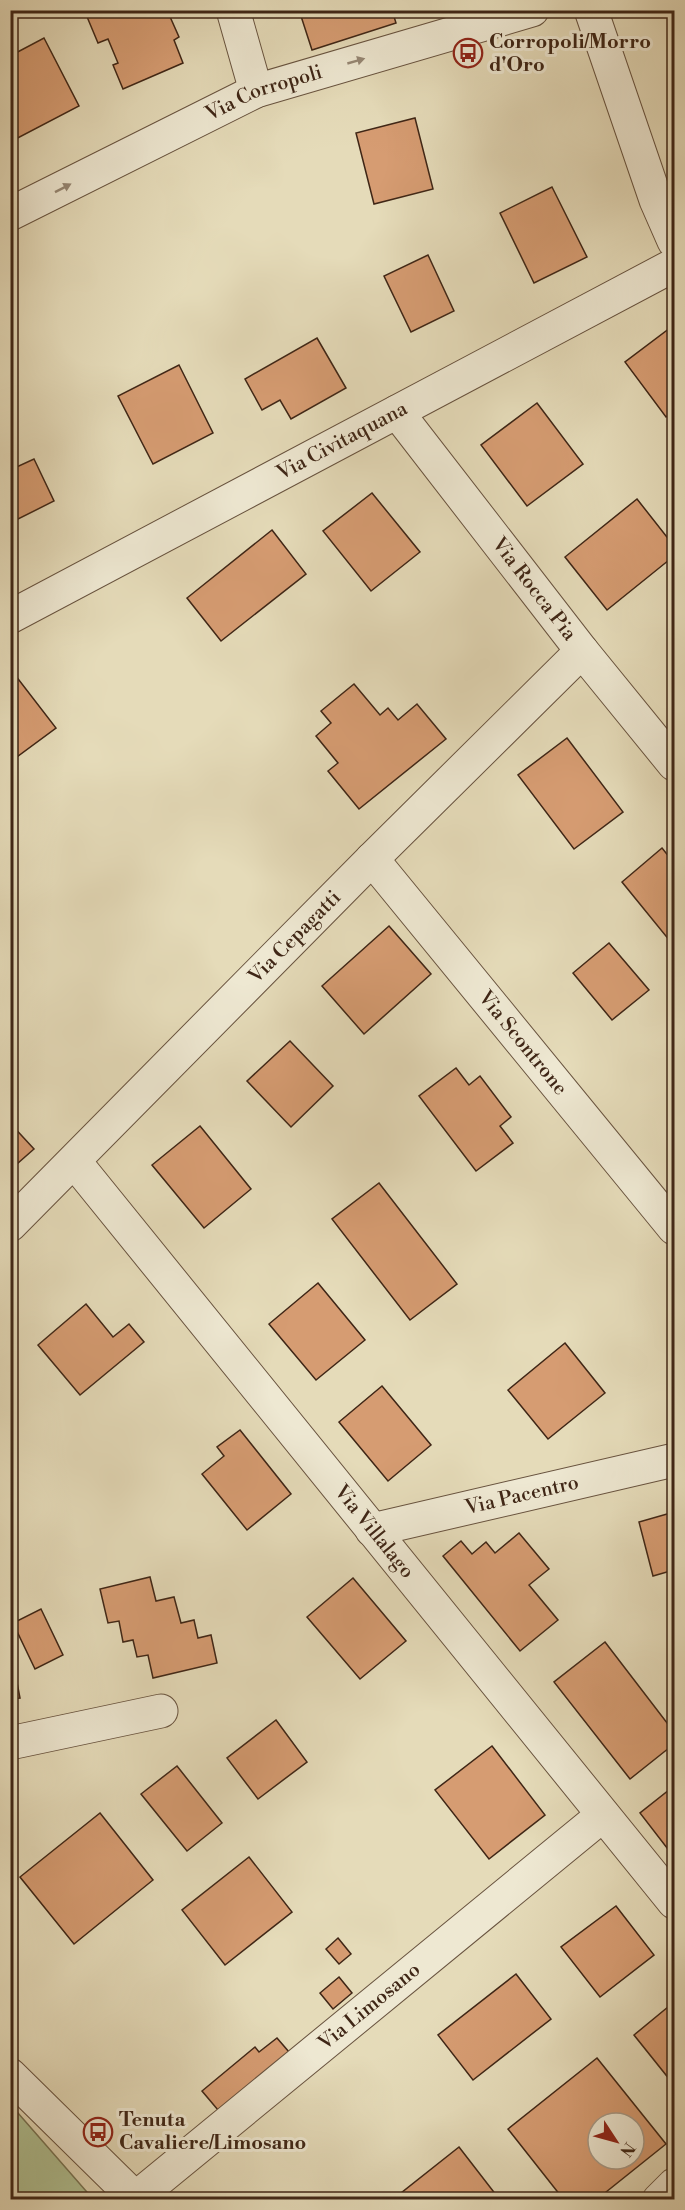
<svg xmlns="http://www.w3.org/2000/svg" width="685" height="2210" font-family="'Libre Bodoni',serif">
<style>
.green{fill:#b0c193;stroke:#787454;stroke-width:1.5}
.building{fill:#d69c72;stroke:#3f2616;stroke-width:1.5;fill-rule:evenodd}
.lines{fill:none;stroke-linecap:round;stroke-linejoin:round}
.minor-casing{stroke:#68533f;stroke-width:35}
.minor{stroke:#eee8d2;stroke-width:33}
.oneway{fill:#968774}
.labels{text-anchor:middle;dominant-baseline:central;stroke-width:6;stroke-linejoin:round;paint-order:stroke}
.poi-label{font-size:20px;font-weight:bold;fill:#3f2616;stroke:#eee8d2;text-anchor:start}
.street-label{font-size:20px;fill:#3f2616;stroke:#eee8d2}
</style>
<rect width="100%" height="100%" fill="#e5dbb9"/>
<filter id="stains"><feTurbulence type="fractalNoise" baseFrequency=".00333" numOctaves="4"/><feColorMatrix values="0 0 0 0 .2 0 0 0 0 .09 0 0 0 0 .02 0 0 0 .5 -.17"/></filter>
<radialGradient id="worn" r=".72"><stop offset=".6" stop-color="#630" stop-opacity="0"/><stop offset="1" stop-color="#630" stop-opacity=".3"/></radialGradient>
<polygon class="green" points="10,2105 11,2105 93,2199 11,2199"/>
<g class="building">
<polygon points="90,10 167,10 179,37 174,40 183,63 123,89 113,65 118,63 108,39 98,43 85,12"/>
<polygon points="299,10 392,10 396,23 312,50"/>
<polygon points="44,38 79,106 10,142 10,56"/>
<polygon points="415,118 433,189 374,204 356,133"/>
<polygon points="552,187 587,257 534,283 500,213"/>
<polygon points="428,255 454,311 411,332 384,276"/>
<polygon points="674,325 674,411 666,417 625,362"/>
<polygon points="317,338 346,388 291,419 280,400 262,410 245,379"/>
<polygon points="179,365 213,433 153,464 118,396"/>
<polygon points="537,403 583,464 527,506 481,445"/>
<polygon points="34,459 54,501 10,523 10,470"/>
<polygon points="372,493 420,552 371,591 323,531"/>
<polygon points="637,499 674,546 674,556 607,610 565,557"/>
<polygon points="272,530 306,574 221,641 187,598"/>
<polygon points="12,671 56,728 10,762 10,673"/>
<polygon points="354,684 380,715 388,708 398,720 417,704 446,739 359,809 328,771 338,763 316,736 331,723 321,711"/>
<polygon points="567,738 623,812 574,849 518,775"/>
<polygon points="662,848 674,863 674,946 622,882"/>
<polygon points="389,926 431,974 364,1034 322,986"/>
<polygon points="609,943 649,990 612,1020 573,973"/>
<polygon points="290,1041 333,1086 291,1127 247,1081"/>
<polygon points="456,1068 469,1085 480,1076 511,1117 500,1126 513,1143 476,1171 419,1096"/>
<polygon points="10,1123 34,1149 10,1170"/>
<polygon points="200,1126 251,1189 204,1228 152,1165"/>
<polygon points="379,1183 457,1284 410,1320 332,1219"/>
<polygon points="318,1283 365,1340 316,1380 269,1324"/>
<polygon points="86,1304 113,1337 129,1324 144,1342 80,1395 38,1345"/>
<polygon points="565,1343 605,1393 548,1439 508,1390"/>
<polygon points="382,1386 431,1445 388,1481 339,1422"/>
<polygon points="240,1430 291,1494 247,1530 202,1474 224,1456 217,1447"/>
<polygon points="674,1512 674,1570 653,1576 639,1522"/>
<polygon points="519,1533 549,1569 529,1585 558,1620 520,1651 443,1556 461,1541 472,1554 486,1542 495,1553"/>
<polygon points="150,1577 156,1601 174,1597 181,1623 194,1620 198,1638 211,1635 217,1663 153,1678 148,1655 137,1657 133,1640 123,1642 119,1621 108,1623 100,1589"/>
<polygon points="353,1578 406,1641 360,1679 307,1617"/>
<polygon points="41,1609 63,1655 35,1669 13,1623"/>
<polygon points="605,1642 674,1732 674,1744 630,1779 554,1682"/>
<polygon points="10,1646 20,1698 10,1699"/>
<polygon points="276,1720 307,1762 258,1799 227,1758"/>
<polygon points="492,1746 545,1815 489,1859 435,1790"/>
<polygon points="177,1766 222,1823 187,1851 141,1794"/>
<polygon points="674,1786 674,1857 640,1813"/>
<polygon points="100,1813 153,1880 74,1944 20,1877"/>
<polygon points="249,1857 292,1912 225,1965 182,1910"/>
<polygon points="616,1906 654,1955 600,1997 561,1947"/>
<polygon points="338,1938 351,1954 339,1964 326,1949"/>
<polygon points="516,1974 551,2019 473,2080 438,2035"/>
<polygon points="339,1977 352,1993 333,2009 320,1993"/>
<polygon points="674,2002 674,2085 634,2035"/>
<polygon points="277,2038 289,2052 218,2110 202,2091 255,2047 259,2052"/>
<path d="M597,2058L666,2144L596,2200H564L508,2129ZM598,2123H634V2159H598Z"/>
<polygon points="459,2147 500,2200 398,2200 396,2197"/>
</g>
<g class="lines">
<g class="minor-casing">
<g id="minor">
<polyline points="233,10 256,91"/>
<polyline points="591,10 656,200 674,241"/>
<path id="s1" d="M10,214L256,91L532,10"/>
<path id="s2" d="M397,412L582,651L674,764"/>
<path id="s3" d="M10,617L674,265"/>
<path id="s4" d="M372,859L674,1228"/>
<path id="s5" d="M74,1161L674,1902"/>
<path id="s6" d="M10,1225L372,859L582,651"/>
<path id="s7" d="M372,1530L674,1460"/>
<polyline points="10,1743 161,1711"/>
<polyline points="10,2075 137,2200"/>
<path id="s8" d="M136,2198L603,1815"/>
<polyline points="659,2200 674,2185"/>
</g>
</g>
<use href="#minor" class="minor"/>
</g>
<defs><path id="oneway-solid" d="M-6-.8H1V-3.2L6.5 0L1 3.2V.8H-6Z" transform="scale(1.5)"/></defs>
<g class="oneway">
<use href="#oneway-solid" transform="translate(356 61) rotate(-16)"/>
<use href="#oneway-solid" transform="translate(63 188) rotate(-27)"/>
</g>
<defs>
<g id="bus-ring" transform="scale(1.5)"><circle r="9.5" fill="#eee8d2" stroke="#8f2418" stroke-width="1.5"/><path d="M-5-6H5V4H4V6H2V4H-2V6H-4V4H-5ZM-3.5-4V0h7V-4ZM-3.5 1.2v1.5H-2V1.2ZM2 1.2v1.5H3.5V1.2Z" fill="#8f2418"/></g>
</defs>
<g fill-rule="evenodd">
<use href="#bus-ring" x="468" y="53"/>
<use href="#bus-ring" x="98" y="2132"/>
</g>
<g class="labels">
<g class="poi-label">
<text x="489" y="42">Corropoli/Morro<tspan x="489" dy="23">d'Oro</tspan></text>
<text x="119" y="2120">Tenuta<tspan x="119" dy="23">Cavaliere/Limosano</tspan></text>
</g>
<g class="street-label">
<text stroke="none"><textPath href="#s1" startOffset="282">Via Corropoli</textPath></text>
<text stroke="none"><textPath href="#s3" startOffset="376">Via Civitaquana</textPath></text>
<text stroke="none"><textPath href="#s2" startOffset="224">Via Rocca Pia</textPath></text>
<text stroke="none"><textPath href="#s6" startOffset="405">Via Cepagatti</textPath></text>
<text stroke="none"><textPath href="#s4" startOffset="238">Via Scontrone</textPath></text>
<text stroke="none"><textPath href="#s7" startOffset="154">Via Pacentro</textPath></text>
<text stroke="none"><textPath href="#s5" startOffset="477">Via Villalago</textPath></text>
<text stroke="none"><textPath href="#s8" startOffset="302">Via Limosano</textPath></text>
</g>
</g>
<rect width="685" height="2210" fill="none" stroke="#e5dbb9" stroke-width="36"/>
<rect x="12" y="12" width="661" height="2186" fill="none" stroke="#3f2616" stroke-width="3"/>
<rect x="18" y="18" width="649" height="2174" fill="none" stroke="#3f2616" stroke-width="1.5"/>
<g transform="translate(616 2141) rotate(126)"><circle r="28" fill="#eee8d2" stroke="#a89a87" stroke-width="1.5"/>
<path d="M0-4.5L10 22L0 15L-10 22Z" fill="#8f2418"/>
<text y="-9" font-size="16" font-weight="bold" text-anchor="middle" fill="#3f2616">N</text>
</g>
<rect width="100%" height="100%" filter="url(#stains)"/>
<rect width="100%" height="100%" fill="url(#worn)"/>
</svg>
